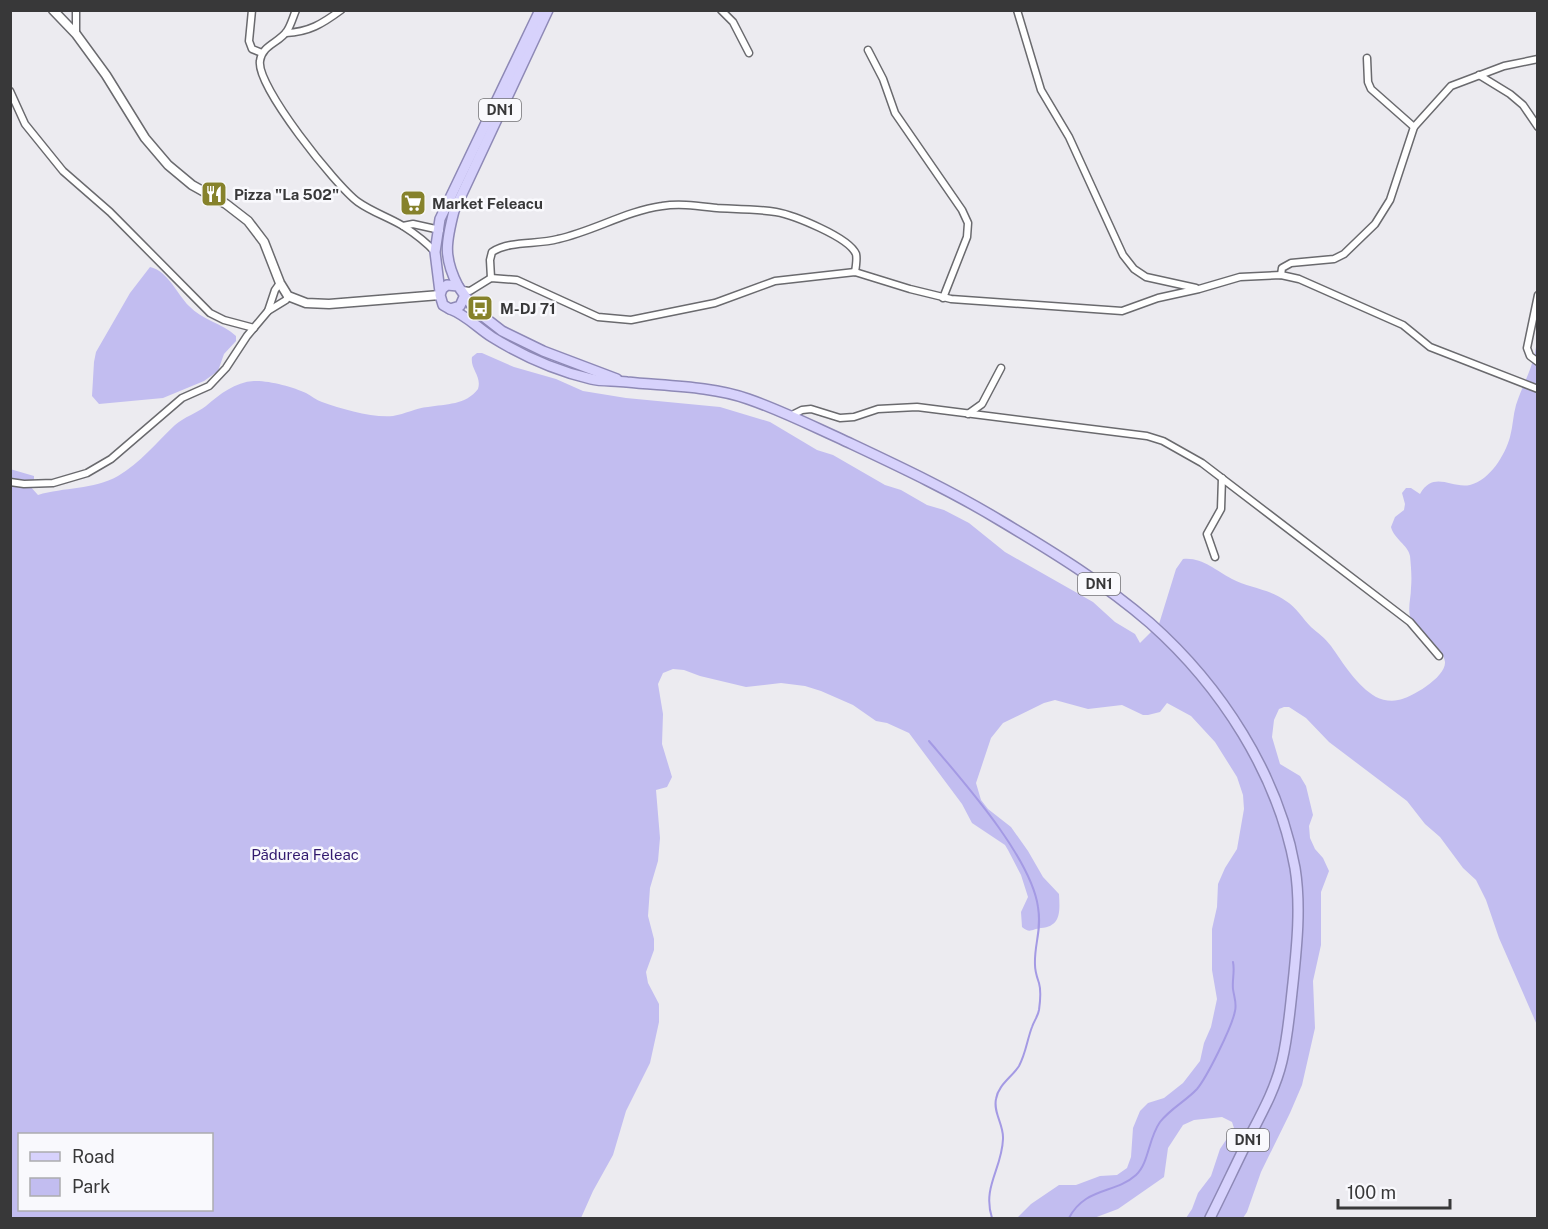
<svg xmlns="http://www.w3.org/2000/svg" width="1548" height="1229" font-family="'Public Sans',sans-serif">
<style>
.green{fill:#c2bdf0;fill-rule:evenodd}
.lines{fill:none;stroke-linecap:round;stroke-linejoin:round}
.stream{stroke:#a49ae4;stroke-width:2}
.street-casing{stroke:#6a6a6e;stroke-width:9}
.secondary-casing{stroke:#6a6a6e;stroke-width:11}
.primary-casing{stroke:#8e89b6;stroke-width:12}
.street{stroke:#fff;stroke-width:6}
.secondary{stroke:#fff;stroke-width:8}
.primary{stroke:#d7d2fc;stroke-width:9}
.labels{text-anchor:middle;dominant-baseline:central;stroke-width:5;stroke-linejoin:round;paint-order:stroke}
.shield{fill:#f9f9fd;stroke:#727274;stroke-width:1.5}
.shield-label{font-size:14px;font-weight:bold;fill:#383839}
.poi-label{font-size:15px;font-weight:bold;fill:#383839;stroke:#f9f9fd;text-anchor:start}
.park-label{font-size:15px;fill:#32196e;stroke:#f9f9fd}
</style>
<rect width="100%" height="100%" fill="#ecebf0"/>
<g class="green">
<path d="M150,267C168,271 177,294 189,306C202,320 222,323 236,336V341L224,354L218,371L204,381L163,398L99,404L92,396L94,362L96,352L130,293Z"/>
<path d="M1537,340V1025L1499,938L1486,900L1476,880L1463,868L1440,837L1425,824L1407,801L1329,742L1306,718L1289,707H1284L1279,709L1274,720L1272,737L1280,764L1300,776L1306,786L1313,815L1309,826L1310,838L1315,849L1323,858L1329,871L1321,892V945L1313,981L1315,1028L1302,1085L1290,1113L1261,1172L1247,1212L1243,1218H1186L1192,1209L1198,1193L1211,1176L1220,1149L1234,1128L1232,1122L1222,1117L1194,1120L1183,1125L1168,1148L1164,1177L1118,1209L1094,1218H1017L1031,1204L1059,1185H1076L1100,1176L1117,1175L1127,1168L1131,1157L1133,1128L1140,1111L1148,1103L1164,1098L1183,1083L1200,1061L1204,1043L1211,1027L1217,999L1212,970V929L1217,907L1218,884L1225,868L1237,849L1244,809L1243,795L1237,777L1215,742L1191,716L1167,703L1160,712L1148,715H1143L1122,705L1088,709L1055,700L1044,703L1003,723L991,738L976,783L981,800L988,809L1011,827L1028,851L1043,877L1059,894C1060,912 1061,926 1041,928C1032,929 1030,934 1022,927L1021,912L1028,897L1021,875L1008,850L1005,845L972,823L962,804L909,733L887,723L876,721L853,705L821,691L805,686L781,683L746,687L700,676L684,670L673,669L663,673L658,684L663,714L662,744L672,777L667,787L656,790L660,838L658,861L650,888L648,916L654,939V950L646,972L648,983L659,1004V1022L650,1063L626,1111L613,1155L593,1191L581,1218H11L10,469L34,476V481L29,485L38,495C64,487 93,490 118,476C140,463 157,442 175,425C184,417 197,413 206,406C220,394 235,382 254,381C267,380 294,387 306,393C312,396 316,400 322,402C342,409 372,418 393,416C405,414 416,408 428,407C446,404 466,405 478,389C482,376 470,369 472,357L477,353H482L514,367L556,379L583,391L626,398L720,407L770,422L817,450L833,455L885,485L901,490L927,505L944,510L969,523L1005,552L1093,602L1115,622L1135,634L1140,643L1159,624L1176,569L1183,559C1202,557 1215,570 1232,579C1249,588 1270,589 1286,601C1296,607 1303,619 1311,627C1318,633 1325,638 1331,646C1343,663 1357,686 1376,697C1382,700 1391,702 1398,700C1411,698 1446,677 1445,662C1444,647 1418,633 1411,619C1407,610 1411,598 1411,588C1412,578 1411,566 1410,556C1408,545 1394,539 1391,527L1395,517L1404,510L1405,504L1402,493L1406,488H1411L1420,494C1434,470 1451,489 1470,485C1490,480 1505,455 1510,437C1513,426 1513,415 1516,405C1524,381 1534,367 1537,340ZM20,1134H212V1210H20Z"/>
</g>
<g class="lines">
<g class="stream">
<path d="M929,741C962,780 1031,857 1038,907C1042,931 1034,944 1035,965C1035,972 1037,977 1039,983C1041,990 1040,1003 1039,1010C1038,1016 1034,1021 1032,1027C1027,1040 1026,1053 1019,1066C1012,1077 998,1085 996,1099C993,1113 1004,1125 1003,1139C1002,1169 982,1187 992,1218"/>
<path d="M1069,1218C1085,1187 1115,1194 1136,1175C1149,1163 1148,1139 1160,1122C1171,1108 1186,1101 1197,1089C1207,1077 1232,1027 1235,1011C1237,1003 1234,997 1233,989C1232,980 1235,971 1233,962"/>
</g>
<g class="street-casing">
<g id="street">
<polyline points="76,10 76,34"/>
<polyline points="252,10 249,41 252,49 262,53"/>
<path d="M296,10C293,17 291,25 287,31C279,43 262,45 260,61C256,86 336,186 358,202C372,212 388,217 403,226C414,233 426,242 435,252"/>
<polyline points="721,10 733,22 749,53"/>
<polyline points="1017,10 1041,90 1069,137 1123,255 1134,269 1146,277 1196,288"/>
<path d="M286,33C309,32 322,24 341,10"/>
<polyline points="868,50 883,79 895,113 962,210 968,223 967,237 943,298"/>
<polyline points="1367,58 1368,82 1371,89 1414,127"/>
<polyline points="1479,75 1510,94 1523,105 1538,127"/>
<polyline points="10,91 25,124 63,171 110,212 210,313 224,320 254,328"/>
<polyline points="403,226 413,224 440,230"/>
<polyline points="1281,275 1282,268 1291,263 1334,259 1344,254 1375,224 1390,200 1414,127 1451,86 1504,66 1538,59"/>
<path d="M491,278L490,260L492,252C511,240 537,245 558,239C594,231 626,211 662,206C680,203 699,206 717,208C736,209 757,209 776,212C793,215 849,237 856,254C857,258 856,266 855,272"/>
<polyline points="461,290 470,291 491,278 517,280 598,317 631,320 715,303 775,281 855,272 910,289 951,299 1122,311 1158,298 1199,289 1240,277 1281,275 1299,279 1403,325 1430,347 1538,389"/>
<polyline points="1538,295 1527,348 1530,356 1538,362"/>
<polyline points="268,311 275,290 280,283"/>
<polyline points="968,414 982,404 1001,368"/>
<polyline points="790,416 802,410 811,409 840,418 854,417 878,409 917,407 1147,436 1163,441 1202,463 1410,622 1439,656"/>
<polyline points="10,482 24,484 53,483 87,473 111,459 182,398 209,386 226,368 247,336 268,311 286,300 288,296"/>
<polyline points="1215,557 1207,534 1221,509 1222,478"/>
</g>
</g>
<g class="secondary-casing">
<polyline id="secondary" points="53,10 76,34 106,75 145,138 168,165 192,185 226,204 248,221 264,242 280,283 288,296 306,303 329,304 440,295"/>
</g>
<g class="primary-casing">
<g id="primary">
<path d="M458,286C443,257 446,242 454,211L548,10"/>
<polyline points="440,292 435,252 440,219 540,10"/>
<polyline points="464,297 460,306 450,309 443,305 440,295 442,289 447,285 458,286 475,310 502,331 543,351 617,379"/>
<path d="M450,309C466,315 478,328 492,337C521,355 557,371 591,379C603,382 615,380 627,382C665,386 712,386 748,399C780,410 810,425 841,439C896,465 950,490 1001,521C1053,552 1105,584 1150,623C1221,686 1278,774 1295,868C1301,905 1297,945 1293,983C1290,1009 1288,1036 1282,1061C1276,1087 1263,1111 1251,1134C1237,1162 1224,1190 1210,1218"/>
</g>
</g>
<use href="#street" class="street"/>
<use href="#secondary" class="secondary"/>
<use href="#primary" class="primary"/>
</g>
<defs>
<g id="restaurant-square" transform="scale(1.35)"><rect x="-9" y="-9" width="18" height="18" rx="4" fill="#86822b" stroke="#f9f9fd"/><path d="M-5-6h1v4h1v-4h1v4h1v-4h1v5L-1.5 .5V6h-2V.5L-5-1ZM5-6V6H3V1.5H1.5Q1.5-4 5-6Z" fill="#fff"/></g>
<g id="supermarket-square" transform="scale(1.35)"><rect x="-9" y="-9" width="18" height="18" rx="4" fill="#86822b" stroke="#f9f9fd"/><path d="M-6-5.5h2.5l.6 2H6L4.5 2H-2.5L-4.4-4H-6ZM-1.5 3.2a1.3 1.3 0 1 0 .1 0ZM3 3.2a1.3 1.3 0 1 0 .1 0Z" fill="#fff"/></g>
<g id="bus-square" transform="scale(1.35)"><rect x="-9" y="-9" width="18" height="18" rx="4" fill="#86822b" stroke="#f9f9fd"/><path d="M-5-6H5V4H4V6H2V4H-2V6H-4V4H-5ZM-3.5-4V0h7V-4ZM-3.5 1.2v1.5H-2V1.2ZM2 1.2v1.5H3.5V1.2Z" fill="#fff"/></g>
</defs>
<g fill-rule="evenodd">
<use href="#restaurant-square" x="214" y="194"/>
<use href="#supermarket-square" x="413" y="203"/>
<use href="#bus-square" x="480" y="308"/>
</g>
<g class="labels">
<g class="shield">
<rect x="479" y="99" width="42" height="22" rx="4.5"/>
<rect x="1078" y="573" width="42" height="22" rx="4.5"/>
<rect x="1227" y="1129" width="42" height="22" rx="4.5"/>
</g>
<g class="shield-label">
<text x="500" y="110">DN1</text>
<text x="1099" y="584">DN1</text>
<text x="1248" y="1140">DN1</text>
</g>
<g class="poi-label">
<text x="234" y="194">Pizza "La 502"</text>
<text x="432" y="203">Market Feleacu</text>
<text x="500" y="308">M-DJ 71</text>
</g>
<g class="park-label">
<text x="305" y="854">Pădurea Feleac</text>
</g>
</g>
<rect width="1548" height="1229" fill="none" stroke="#383839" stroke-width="24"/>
<rect x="18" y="1133" width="195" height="78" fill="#f9f9fd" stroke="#acacaf" stroke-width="1.5"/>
<rect x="30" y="1152" width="30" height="9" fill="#d7d2fc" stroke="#acacaf" stroke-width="1.5"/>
<text x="72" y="1163" font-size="18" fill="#383839">Road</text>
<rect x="30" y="1178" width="30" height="18" fill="#c2bdf0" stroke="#acacaf" stroke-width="1.5"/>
<text x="72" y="1193" font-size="18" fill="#383839">Park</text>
<path d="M1338 1199v9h112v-9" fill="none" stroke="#383839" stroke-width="3"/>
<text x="1347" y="1199" font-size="18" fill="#383839" stroke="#f9f9fd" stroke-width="4.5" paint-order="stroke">100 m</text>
</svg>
